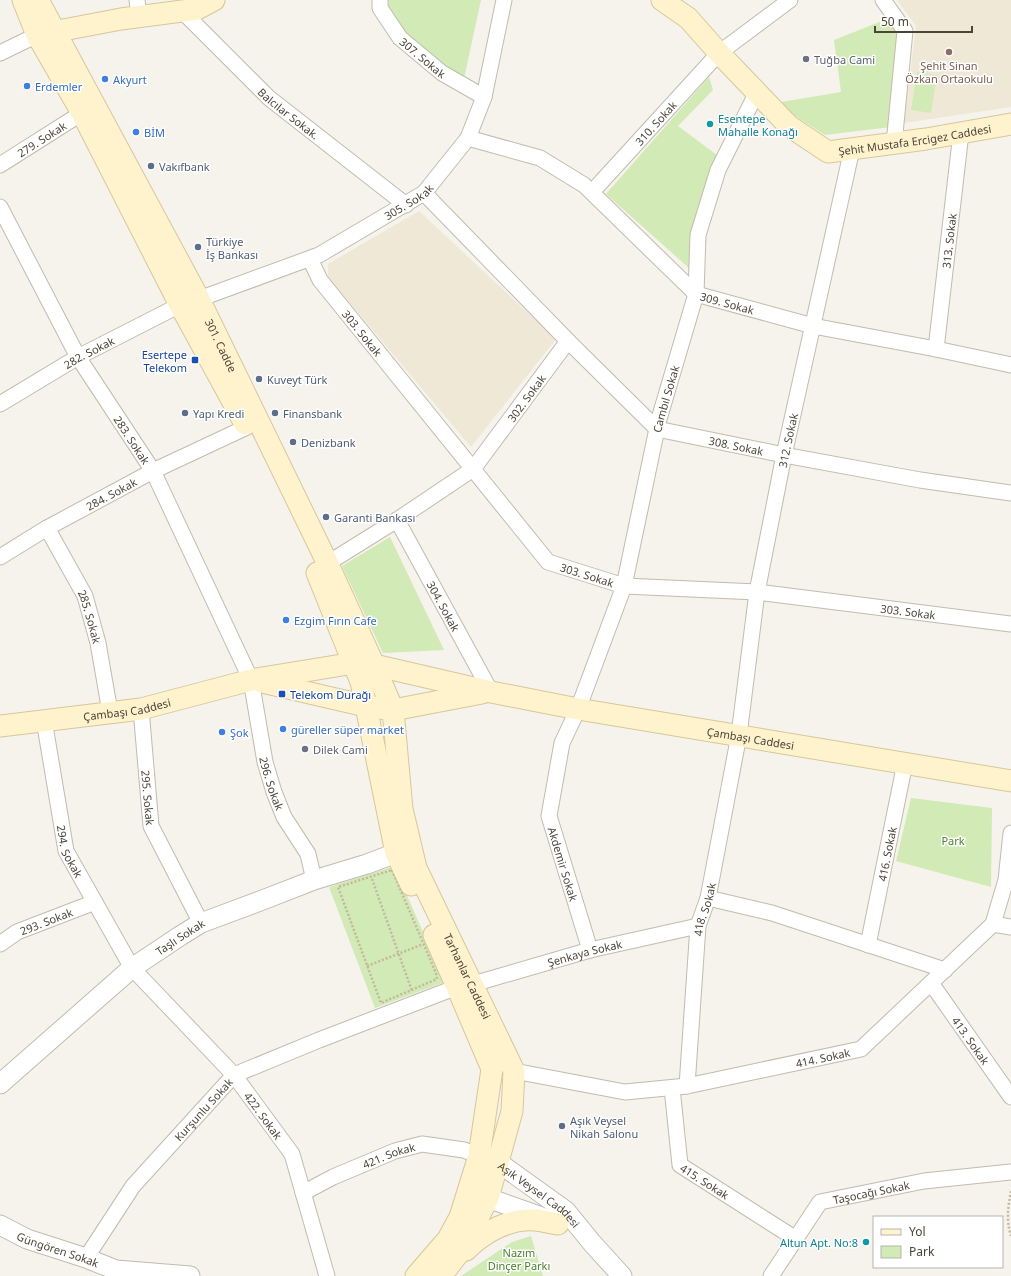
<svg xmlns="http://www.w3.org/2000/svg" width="1011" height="1276" font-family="'Noto Sans',sans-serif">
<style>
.education{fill:#efe8d6}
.green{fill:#d2eab5}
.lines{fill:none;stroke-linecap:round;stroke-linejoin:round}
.minor-casing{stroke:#c2bbae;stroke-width:17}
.tertiary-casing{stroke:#c2bbae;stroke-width:21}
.secondary-casing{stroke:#d6c79b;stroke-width:23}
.path{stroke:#c4b79f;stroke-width:2.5;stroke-dasharray:2 2;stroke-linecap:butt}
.minor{stroke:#fff;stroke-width:15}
.tertiary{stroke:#fff;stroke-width:19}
.secondary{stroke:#fff3cd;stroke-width:21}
.education-dot{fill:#8d6e63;stroke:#fff;stroke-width:1.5}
.worship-dot{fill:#6b7280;stroke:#fff;stroke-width:1.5}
.shop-dot{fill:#3f7fe0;stroke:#fff;stroke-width:1.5}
.culture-dot{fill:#0f9aa8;stroke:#fff;stroke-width:1.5}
.service-dot{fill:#5c6f8a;stroke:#fff;stroke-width:1.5}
.transit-dot{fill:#1a4fb4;stroke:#fff;stroke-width:1.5}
.labels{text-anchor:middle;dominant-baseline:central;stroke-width:3;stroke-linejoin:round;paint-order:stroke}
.street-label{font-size:11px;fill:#4b4439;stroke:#fff}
.worship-label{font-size:11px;fill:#5b616d;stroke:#fff;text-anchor:start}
.education-label{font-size:11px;fill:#785e54;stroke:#fff}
.shop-label{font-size:11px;fill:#366cbe;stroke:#fff;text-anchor:start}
.culture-label{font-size:11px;fill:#0d838f;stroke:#fff;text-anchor:start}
.service-label{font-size:11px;fill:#4e5e75;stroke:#fff;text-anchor:start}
.transit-label{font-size:11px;fill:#164399;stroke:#fff;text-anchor:end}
.park-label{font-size:11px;fill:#4a7f2a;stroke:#fff}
</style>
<rect width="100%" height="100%" fill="#f6f3ec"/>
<g class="education">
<polygon points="897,0 1011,0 1011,107 904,123 916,26"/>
<polygon points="419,211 556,339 471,447 328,277 328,264"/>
</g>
<g class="green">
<polygon points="388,0 481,0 463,83 392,31"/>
<polygon points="887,19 899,32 891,127 825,135 792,114 781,102 841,92 834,40"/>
<polygon points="917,72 937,75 931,113 911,110"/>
<polygon points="709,77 713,90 678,126 717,155 704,190 692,237 689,268 606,194"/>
<polygon points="390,537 444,650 383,653 342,566"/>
<polygon points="911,798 992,808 991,887 896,861"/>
<polygon points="394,866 445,982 375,1008 329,887"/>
<polygon points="531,1236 543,1276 461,1276 512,1242"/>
</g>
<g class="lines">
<g class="minor-casing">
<g id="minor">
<polyline points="137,0 139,16"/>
<path id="s1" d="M380,0V8L400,38L442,73L484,97"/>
<polyline points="883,0 905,31 894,144"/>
<path id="s2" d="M182,11L269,98L406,205"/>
<polyline points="0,53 37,35"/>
<path id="s3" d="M468,138L540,158L584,185L696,294L813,326L936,349L1011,365"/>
<path id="s4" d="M0,165L82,113"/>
<path id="s5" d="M592,192L719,53L790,0"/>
<path id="s6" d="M0,207L78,357L153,471L251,680L265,762L274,792L284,817L308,854L314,880"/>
<path id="s7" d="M310,259L320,280L548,562L624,586L757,592L1011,624"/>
<path id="s8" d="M199,299L319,255L424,193L468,138L484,97L504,0"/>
<path id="s9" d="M568,341L657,429L784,455L920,480L1011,493"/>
<path id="s10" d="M936,349L961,133"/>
<path id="s11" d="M0,404L78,357L180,305"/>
<path id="s12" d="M397,520L491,692"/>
<path id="s13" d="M47,528L85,596L98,643L110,712"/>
<path id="s14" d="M0,557L47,528L153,471L247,427"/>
<path id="s15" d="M320,568L397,520L473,469L568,341L424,193"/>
<path id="s16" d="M141,709L151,826L201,923"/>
<path id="s17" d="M44,720L66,851L132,968L234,1075L292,1154L327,1276"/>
<polyline points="708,898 772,913 945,970"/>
<polyline points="993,924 1011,927"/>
<path id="s18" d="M0,944L17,932L95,902"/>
<path id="s19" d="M868,945L905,763"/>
<path id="s20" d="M590,950L549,816L562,743L578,709L624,586L659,419L696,294L698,235L718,170L757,92"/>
<path id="s21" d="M931,983L1011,1097"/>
<path id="s22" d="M473,984L590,950L698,926"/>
<path id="s23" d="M514,1071L625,1092L687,1086L861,1049L993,924L1006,880L1011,833"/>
<path id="s24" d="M687,1086L698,926L708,898L739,735L757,592L784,455L852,149"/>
<path id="s25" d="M672,1088L680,1165L796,1239"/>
<path id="s26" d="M303,1193L333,1177L395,1151L422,1144L464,1150L479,1156"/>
<path id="s27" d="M86,1258L133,1186L234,1075L319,1040L457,987"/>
<path id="s28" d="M771,1276L820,1202L924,1181L1011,1172"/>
</g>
</g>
<g class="tertiary-casing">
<g id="tertiary">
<path id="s29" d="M0,1084L132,968L180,936L201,923L260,901L314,880L367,864L396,853"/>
<path id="s30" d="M484,1158L499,1163L566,1211L592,1243L622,1276"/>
<polyline points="474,1195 488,1198 547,1219"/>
<path id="s31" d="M0,1225L27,1239L86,1258L116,1270L190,1276"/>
</g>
</g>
<g class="secondary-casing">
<g id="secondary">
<polyline points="23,0 37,35 82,113 180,305 245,424"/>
<path id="s32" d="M38,0L199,299L327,562L374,665L393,710L402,809L416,868L514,1071L512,1111L488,1198L465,1245L448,1267L439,1276"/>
<path id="s33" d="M662,0L688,18L719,53L789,126L828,152L926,139L1011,124"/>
<polyline points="42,34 121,19 197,9 214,0"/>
<polyline points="317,573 361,682 396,853 411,885"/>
<polyline points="262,682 366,706 393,710 482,693"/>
<path id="s34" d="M0,726L141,709L251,680L354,663L374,665L491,692L578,709L1011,781"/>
<path d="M466,1250C484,1232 509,1218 536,1220C543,1221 550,1223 558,1224"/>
<polyline points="416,1276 448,1239 460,1217 479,1156 492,1069 457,987 434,935"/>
</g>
</g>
<g class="path">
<polygon points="392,870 436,973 437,979 381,1003 338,887"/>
<polyline points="372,879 412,991"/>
<polyline points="367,966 421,945"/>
<path d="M1011,1191C1008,1207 1006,1220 1011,1236"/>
</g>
<use href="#minor" class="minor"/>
<use href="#tertiary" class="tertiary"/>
<use href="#secondary" class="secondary"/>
</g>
<circle class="education-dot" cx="949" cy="52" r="4"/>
<g class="worship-dot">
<circle cx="806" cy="59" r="4"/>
<circle cx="305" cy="749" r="4"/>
</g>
<g class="shop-dot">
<circle cx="105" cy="79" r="4"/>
<circle cx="27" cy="86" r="4"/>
<circle cx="136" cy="132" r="4"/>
<circle cx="286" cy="620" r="4"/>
<circle cx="283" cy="729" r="4"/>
<circle cx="222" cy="732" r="4"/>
</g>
<g class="culture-dot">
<circle cx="710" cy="124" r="4"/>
<circle cx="866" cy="1242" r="4"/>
</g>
<g class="service-dot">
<circle cx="151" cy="166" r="4"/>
<circle cx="198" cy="247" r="4"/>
<circle cx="259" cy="379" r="4"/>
<circle cx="185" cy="413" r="4"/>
<circle cx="275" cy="413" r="4"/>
<circle cx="293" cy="442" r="4"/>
<circle cx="326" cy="517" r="4"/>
<circle cx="562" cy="1126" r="4"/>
</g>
<g class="transit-dot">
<rect x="191" y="356" width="8" height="8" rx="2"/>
<rect x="278" y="690" width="8" height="8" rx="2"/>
</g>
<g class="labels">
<g class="street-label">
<text stroke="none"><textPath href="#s1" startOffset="74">307. Sokak</textPath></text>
<text stroke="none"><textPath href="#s2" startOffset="148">Balcılar Sokak.</textPath></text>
<text stroke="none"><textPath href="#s5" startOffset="94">310. Sokak</textPath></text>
<text stroke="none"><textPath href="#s4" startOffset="49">279. Sokak</textPath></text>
<text stroke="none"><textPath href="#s33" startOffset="314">Şehit Mustafa Ercigez Caddesi</textPath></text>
<text stroke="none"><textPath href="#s8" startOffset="232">305. Sokak</textPath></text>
<text stroke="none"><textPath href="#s10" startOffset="109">313. Sokak</textPath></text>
<text stroke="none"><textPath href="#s3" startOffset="315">309. Sokak</textPath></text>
<text stroke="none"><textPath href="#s7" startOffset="91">303. Sokak</textPath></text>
<text stroke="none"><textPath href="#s32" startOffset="391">301. Cadde</textPath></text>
<text stroke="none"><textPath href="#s11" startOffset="103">282. Sokak</textPath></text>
<text stroke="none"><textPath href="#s15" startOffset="271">302. Sokak</textPath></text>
<text stroke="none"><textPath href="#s20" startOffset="575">Cambıl Sokak</textPath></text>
<text stroke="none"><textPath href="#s6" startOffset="268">283. Sokak</textPath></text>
<text stroke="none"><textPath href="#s24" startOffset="655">312. Sokak</textPath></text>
<text stroke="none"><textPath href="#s9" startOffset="206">308. Sokak</textPath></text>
<text stroke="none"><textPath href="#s14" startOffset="128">284. Sokak</textPath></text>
<text stroke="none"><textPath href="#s7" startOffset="427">303. Sokak</textPath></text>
<text stroke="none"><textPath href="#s12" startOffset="98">304. Sokak</textPath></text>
<text stroke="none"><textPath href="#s7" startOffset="751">303. Sokak</textPath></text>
<text stroke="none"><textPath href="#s13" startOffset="99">285. Sokak</textPath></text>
<text stroke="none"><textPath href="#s34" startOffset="128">Çambaşı Caddesi</textPath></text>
<text stroke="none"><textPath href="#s34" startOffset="764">Çambaşı Caddesi</textPath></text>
<text stroke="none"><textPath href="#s6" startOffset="642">296. Sokak</textPath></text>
<text stroke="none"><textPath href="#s16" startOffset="89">295. Sokak</textPath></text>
<text stroke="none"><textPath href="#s17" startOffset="134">294. Sokak</textPath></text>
<text stroke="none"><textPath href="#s19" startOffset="93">416. Sokak</textPath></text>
<text transform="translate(563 864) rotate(73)">Akdemir Sokak</text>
<text stroke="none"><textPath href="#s24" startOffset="178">418. Sokak</textPath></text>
<text stroke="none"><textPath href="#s18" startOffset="52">293. Sokak</textPath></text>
<text stroke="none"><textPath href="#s29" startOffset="233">Taşlı Sokak</textPath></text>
<text stroke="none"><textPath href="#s22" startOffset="116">Şenkaya Sokak</textPath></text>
<text stroke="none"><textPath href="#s32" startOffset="1074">Tarhanlar Caddesi</textPath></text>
<text stroke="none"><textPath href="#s21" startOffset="70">413. Sokak</textPath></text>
<text stroke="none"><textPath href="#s23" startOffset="314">414. Sokak</textPath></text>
<text stroke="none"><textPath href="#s27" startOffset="190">Kurşunlu Sokak</textPath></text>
<text stroke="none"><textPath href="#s17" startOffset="465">422. Sokak</textPath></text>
<text stroke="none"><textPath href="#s26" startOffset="94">421. Sokak</textPath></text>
<text stroke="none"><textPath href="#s25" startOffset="107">415. Sokak</textPath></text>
<text stroke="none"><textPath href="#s28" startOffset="141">Taşocağı Sokak</textPath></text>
<text stroke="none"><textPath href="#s30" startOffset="67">Aşık Veysel Caddesi</textPath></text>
<text stroke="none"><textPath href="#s31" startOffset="63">Güngören Sokak</textPath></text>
</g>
<g class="worship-label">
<text x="814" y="59">Tuğba Cami</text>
<text x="313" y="749">Dilek Cami</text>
</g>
<g class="education-label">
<text x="949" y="65">Şehit Sinan<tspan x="949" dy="13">Özkan Ortaokulu</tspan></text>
</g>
<g class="shop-label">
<text x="113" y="79">Akyurt</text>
<text x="35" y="86">Erdemler</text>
<text x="144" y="132">BİM</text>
<text x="294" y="620">Ezgim Fırın Cafe</text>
<text x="291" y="729">güreller süper market</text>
<text x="230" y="732">Şok</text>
</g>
<g class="culture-label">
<text x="718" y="118">Esentepe<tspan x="718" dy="13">Mahalle Konağı</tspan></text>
<text x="858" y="1242" text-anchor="end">Altun Apt. No:8</text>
</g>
<g class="service-label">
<text x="159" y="166">Vakıfbank</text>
<text x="206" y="241">Türkiye<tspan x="206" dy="13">İş Bankası</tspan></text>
<text x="267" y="379">Kuveyt Türk</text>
<text x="193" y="413">Yapı Kredi</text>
<text x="283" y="413">Finansbank</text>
<text x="301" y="442">Denizbank</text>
<text x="334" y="517">Garanti Bankası</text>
<text x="570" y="1120">Aşık Veysel<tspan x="570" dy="13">Nikah Salonu</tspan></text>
</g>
<g class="transit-label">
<text x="187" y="354">Esertepe<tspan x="187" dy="13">Telekom</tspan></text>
<text x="290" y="694" text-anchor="start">Telekom Durağı</text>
</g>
<g class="park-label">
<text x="953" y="840">Park</text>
<text x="519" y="1252">Nazım<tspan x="519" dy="13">Dinçer Parkı</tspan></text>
</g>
</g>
<rect x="873" y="1216" width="130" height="52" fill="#ffffff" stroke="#b7b4b0"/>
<rect x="881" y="1229" width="20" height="6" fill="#fff3cd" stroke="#b7b4b0"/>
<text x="909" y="1236" font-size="12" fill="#4b4439">Yol</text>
<rect x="881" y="1246" width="20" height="12" fill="#d2eab5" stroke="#b7b4b0"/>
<text x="909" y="1256" font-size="12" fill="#4b4439">Park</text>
<path d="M875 26v6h97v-6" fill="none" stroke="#4b4439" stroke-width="2"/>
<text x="881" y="26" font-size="12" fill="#4b4439" stroke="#ffffff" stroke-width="3" paint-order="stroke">50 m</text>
</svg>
